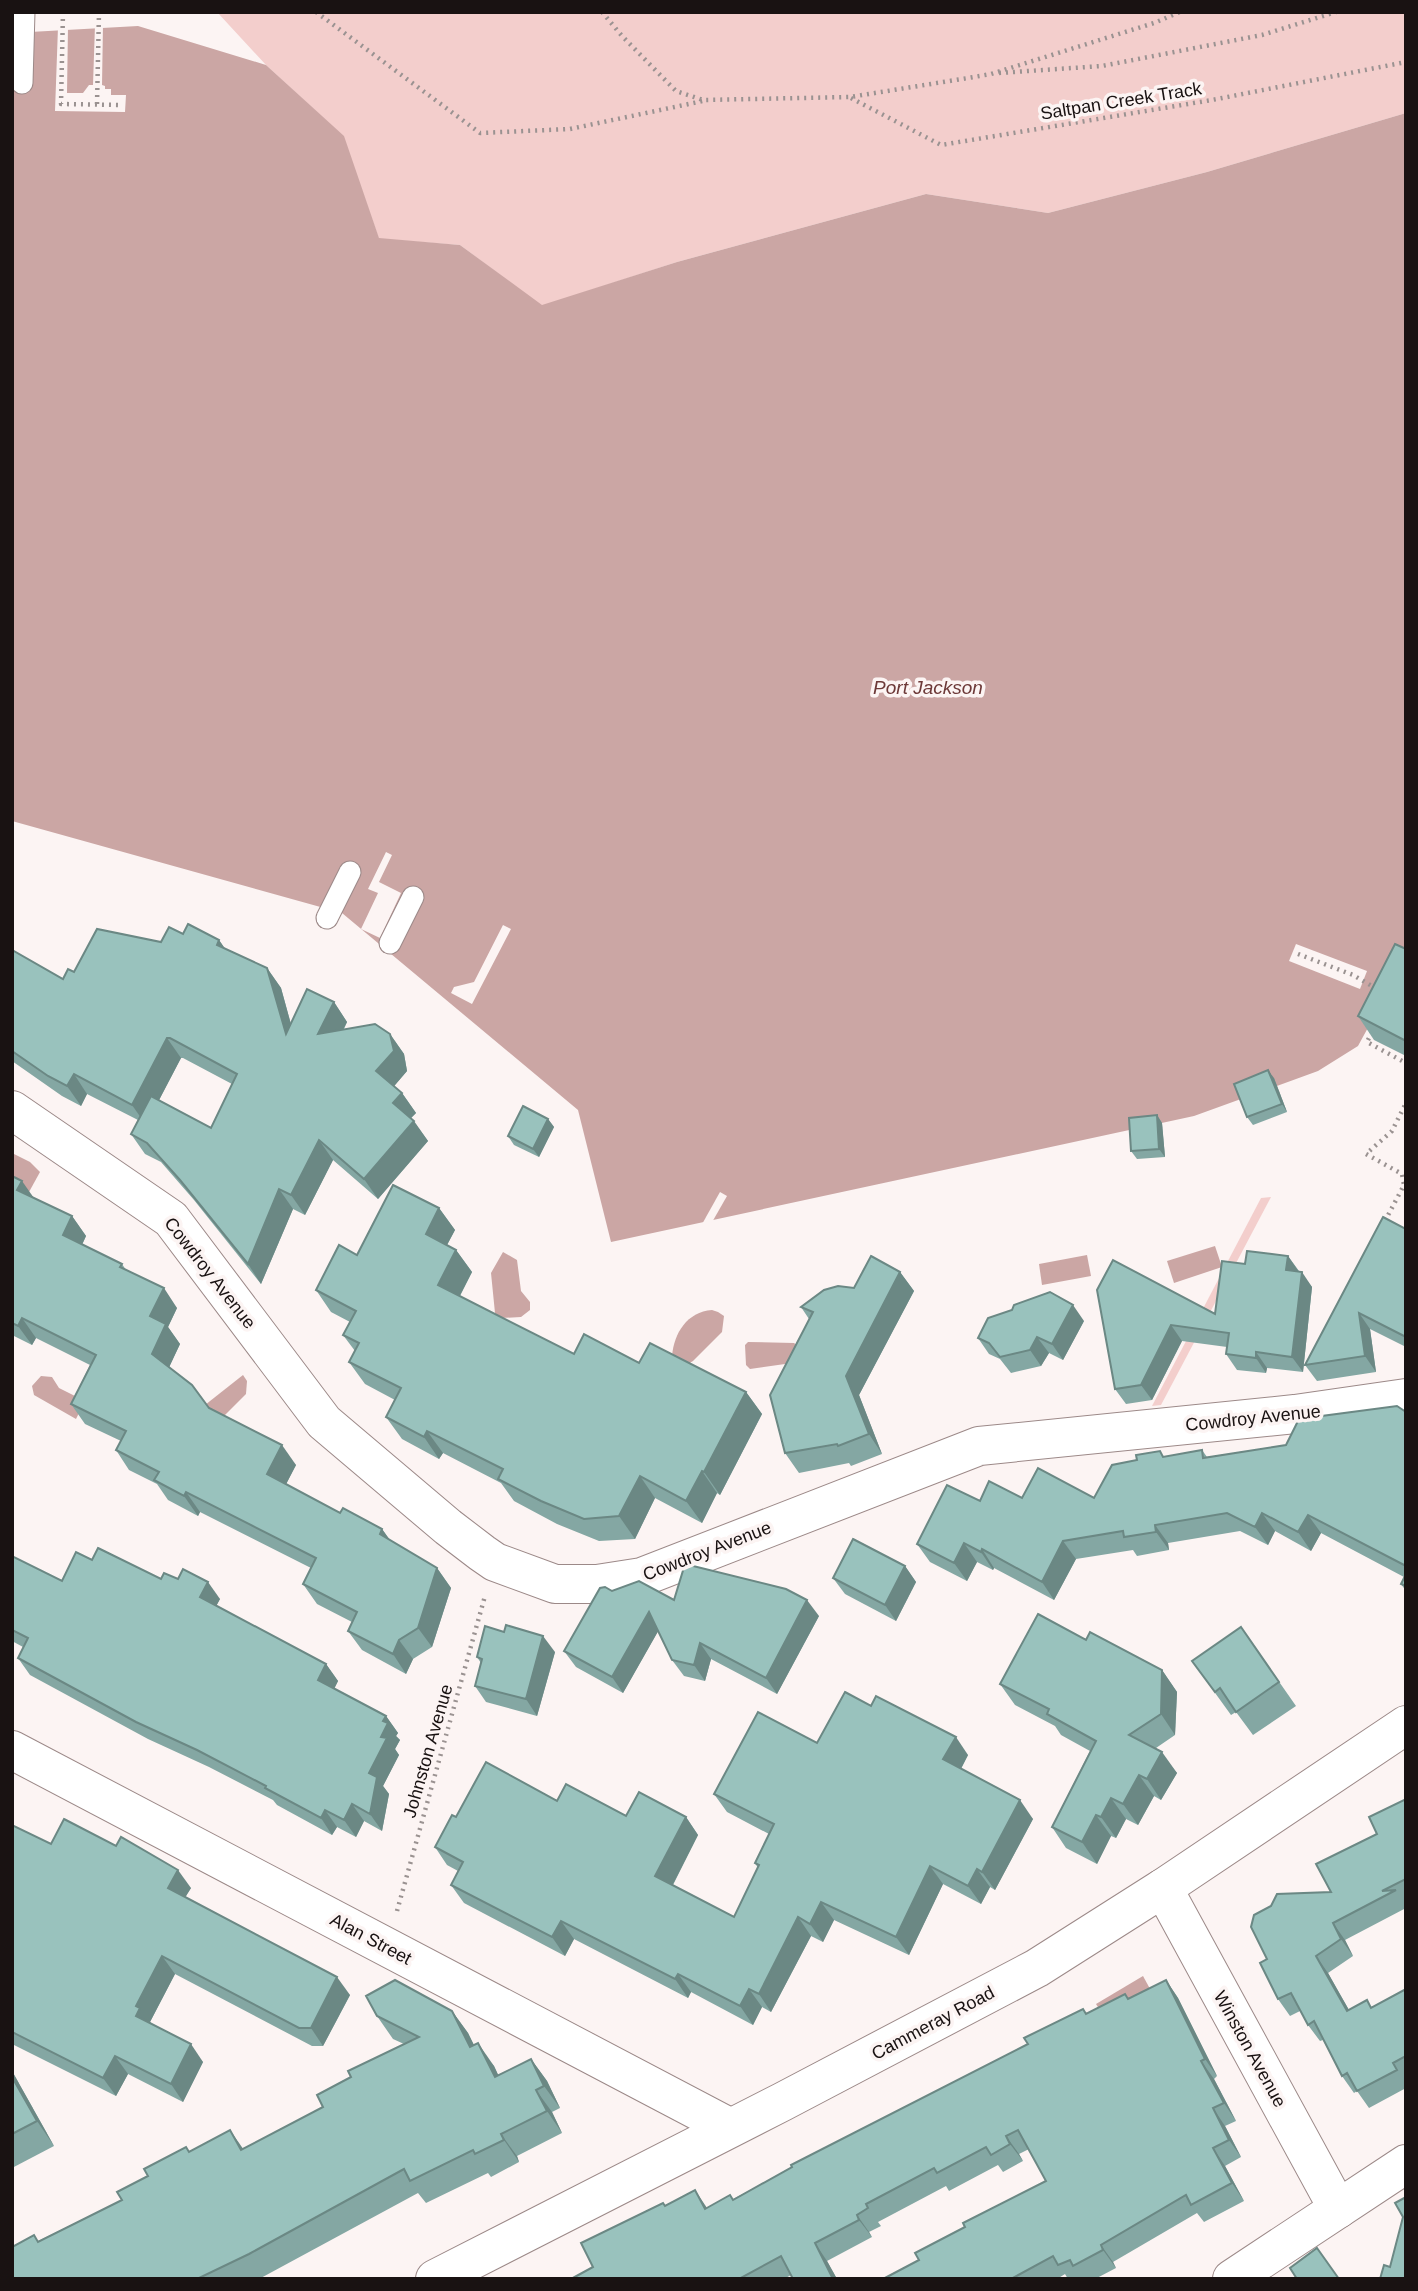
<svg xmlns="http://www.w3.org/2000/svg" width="1418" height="2291" font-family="Helvetica,sans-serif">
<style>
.green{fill:#f3cecc}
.water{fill:#cba6a4}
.pier{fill:#fcf4f3}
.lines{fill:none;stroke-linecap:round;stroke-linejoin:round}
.lane-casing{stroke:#9c8988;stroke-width:23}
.street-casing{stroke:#9c8988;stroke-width:40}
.path{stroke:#9a9291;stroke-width:4.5;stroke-dasharray:2 5;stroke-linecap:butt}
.lane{stroke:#fff;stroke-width:21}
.street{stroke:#fff;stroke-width:38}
.wall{fill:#84a7a3;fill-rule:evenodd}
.shaded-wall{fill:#6b8884}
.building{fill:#99c2bd;stroke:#6b8884;stroke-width:2}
.labels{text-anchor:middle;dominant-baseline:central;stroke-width:7;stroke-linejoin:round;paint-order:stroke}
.street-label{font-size:18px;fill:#191212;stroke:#fcf4f3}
.water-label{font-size:19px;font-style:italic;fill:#6d3938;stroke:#fcf4f3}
</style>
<rect width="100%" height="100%" fill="#fcf4f3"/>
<g class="green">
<polygon points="217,12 1406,12 1406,113 1207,172 1048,213 926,194 677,262 542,306 460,245 379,239 343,136 266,65"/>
<polygon points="1271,1197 1161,1405 1152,1406 1261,1198"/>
</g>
<g class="water">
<polygon points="138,26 266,65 344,136 379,238 460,245 542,305 677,262 926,194 1048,213 1207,172 1406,113 1406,958 1358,1046 1318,1071 1194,1116 611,1242 578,1110 342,913 12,821 12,33"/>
<polygon points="12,1153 30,1162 40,1172 29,1192 12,1183"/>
<polygon points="1215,1246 1222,1267 1174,1283 1167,1261"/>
<polygon points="503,1252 517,1260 521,1291 530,1302 530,1310 521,1317 501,1318 495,1313 491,1273"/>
<polygon points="1087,1255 1091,1276 1042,1285 1039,1264"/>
<path d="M712,1310L718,1312L724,1316L722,1332L693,1361L688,1364L672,1356C674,1333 687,1312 712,1310Z"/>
<polygon points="748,1342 794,1343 799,1347 788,1367 785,1364 750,1369 746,1365 745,1345"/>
<polygon points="243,1375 247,1381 246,1394 219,1421 205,1405"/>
<polygon points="41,1376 52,1377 59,1388 85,1401 76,1419 34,1395 32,1386"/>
<polygon points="1143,1976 1155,1998 1105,2018 1096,2004"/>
</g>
<g class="pier">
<polygon points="103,24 102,85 105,86 105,89 111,89 111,95 126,95 125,112 55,111 58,27 68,26 67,93 83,93 89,85 93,85 95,25"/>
<polygon points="386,852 392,855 379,882 401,893 380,938 361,929 378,893 368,889"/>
<polygon points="503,925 511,929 472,1004 451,993 454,987 474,982"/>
<polygon points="1296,944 1367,971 1360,989 1289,961"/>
<polygon points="720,1192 727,1196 711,1224 701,1226"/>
</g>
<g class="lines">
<g class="lane-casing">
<g id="lane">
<polyline points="22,83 24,12"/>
<polyline points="327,918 350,872"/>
<polyline points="390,943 413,897"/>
</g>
</g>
<g class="street-casing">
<g id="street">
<polyline points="12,1110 171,1219 324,1422 448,1527 482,1553 495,1562 555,1584 597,1584 642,1577 979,1446 1295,1414 1406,1398"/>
<polyline points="12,1750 729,2127"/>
<polyline points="1163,1888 1338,2209"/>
<polyline points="435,2279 782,2102 1037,1968 1163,1888 1406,1725"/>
<polyline points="1232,2279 1406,2164"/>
</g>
</g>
<g class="path">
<polyline points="63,12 61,104 122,105"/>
<polyline points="316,12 480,133 570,129 703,101"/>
<polyline points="602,12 622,36 676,91 703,100 850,97 968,78 991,74 1154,23 1180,12"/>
<polyline points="999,73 1102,66 1262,35 1336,12"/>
<polyline points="851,98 941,145 1212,100 1406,62"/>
<polyline points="97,104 99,12"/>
<polyline points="1298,954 1353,975 1377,989"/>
<polyline points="1372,1032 1367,1042 1406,1063"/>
<polyline points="1385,1221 1404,1185 1402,1174 1366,1154 1392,1131 1406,1103"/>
<polyline points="397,1911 485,1596"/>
</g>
<use href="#lane" class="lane"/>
<use href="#street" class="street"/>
</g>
<g class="wall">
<path d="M183,934L219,940L225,949L267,968L281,988L291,1024L334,1002L347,1022L344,1029L390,1034L404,1054L407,1071L394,1086L402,1093L416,1113L411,1118L428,1141L378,1199L333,1160L305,1215L293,1209L261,1284L194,1200L161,1162L145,1154L131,1134L138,1120L87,1094L81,1106L62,1096L12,1061V950L63,979L74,972ZM181,1058H183L232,1084L211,1128L159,1100Z"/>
<polygon points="1406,949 1406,1056 1374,1040 1358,1016"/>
<polygon points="1274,1078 1287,1112 1253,1125 1247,1117"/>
<polygon points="1157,1115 1162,1123 1165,1157 1137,1159 1131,1151"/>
<polygon points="548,1119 554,1127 539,1157 514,1145 508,1136"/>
<polygon points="12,1176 34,1198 72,1216 86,1236 82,1245 122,1264 126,1270 177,1308 168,1327 180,1344 169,1367 209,1408 296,1465 286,1484 340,1513 382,1529 390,1540 437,1568 451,1588 432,1647 413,1659 406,1674 362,1650 348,1631 352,1622 317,1604 303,1584 311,1568 200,1512 198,1516 168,1500 157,1484 129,1470 116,1450 121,1441 85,1424 71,1404 90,1365 36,1338 32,1345 12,1335"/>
<polygon points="439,1208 455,1230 447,1245 456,1250 472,1272 460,1296 574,1354 639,1363 746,1392 762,1414 720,1495 717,1493 702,1523 655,1498 635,1539 599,1541 557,1524 514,1501 501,1483 443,1453 439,1459 402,1439 386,1417 395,1400 365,1384 349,1362 355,1351 343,1335 350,1322 331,1312 316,1290 357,1255"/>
<polygon points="1406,1229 1406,1347 1370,1329 1376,1372 1317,1381 1305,1365"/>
<polygon points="1288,1256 1299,1271 1312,1287 1303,1372 1267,1368 1266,1373 1237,1370 1226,1354 1227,1347 1182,1341 1152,1400 1126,1404 1115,1389 1097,1290 1215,1314 1245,1264"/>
<polygon points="900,1272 914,1291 859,1395 882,1454 851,1466 849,1463 799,1473 785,1453 809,1319 801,1307"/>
<polygon points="1084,1321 1063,1360 1049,1353 1041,1366 1011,1373 1000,1359 989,1354 978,1338"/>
<polygon points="1406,1412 1406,1591 1401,1584 1404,1577 1321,1533 1311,1551 1275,1531 1268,1545 1240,1531 1168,1543 1169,1550 1137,1556 1133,1550 1076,1559 1054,1600 994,1568 993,1570 977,1562 967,1581 930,1562 917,1544 980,1501 1022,1498 1094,1498 1164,1457 1202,1450 1207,1457 1286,1445"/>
<polygon points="12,1556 62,1581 92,1560 161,1579 220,1599 216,1606 326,1664 338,1681 334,1689 386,1716 398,1733 396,1736 400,1740 395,1749 399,1755 383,1786 389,1794 382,1831 364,1821 356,1837 337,1827 332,1835 277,1805 273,1800 209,1767 148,1739 30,1675 18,1658 23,1647 12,1641"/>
<polygon points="905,1566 916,1582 896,1621 845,1594 833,1578"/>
<polygon points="612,1591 674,1600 819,1616 777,1694 711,1659 705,1681 684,1676 672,1660 658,1631 623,1693 576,1667 564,1651"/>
<polygon points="1241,1627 1296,1706 1253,1735 1236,1712 1231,1715 1192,1661"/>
<polygon points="1086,1640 1162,1670 1177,1692 1175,1735 1156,1748 1177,1773 1161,1800 1154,1796 1138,1825 1126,1819 1116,1838 1111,1836 1097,1864 1066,1848 1052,1827 1090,1751 1061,1735 1055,1726 1015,1705 1000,1684"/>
<polygon points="555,1652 537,1716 486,1702 475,1686 481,1663 477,1657"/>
<polygon points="871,1706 968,1755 961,1769 1033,1819 995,1890 990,1887 981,1904 943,1884 909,1955 834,1920 823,1942 811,1936 771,2012 762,2007 753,2025 691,1992 688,1998 574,1939 565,1956 464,1903 451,1885 458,1871 447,1865 435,1847 456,1817 557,1801 626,1816 686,1817 698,1835 673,1885 734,1917 758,1868 755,1863 769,1834 727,1812 714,1794 817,1743"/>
<polygon points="1406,1799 1406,1902 1404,1903 1406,1905 1406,1908 1345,1940 1353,1956 1328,1973 1349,2010 1372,2008 1406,1989 1406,2080 1405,2080 1406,2088 1369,2108 1357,2091 1354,2093 1342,2076 1323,2040 1320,2041 1308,2025 1300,2011 1290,2016 1278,1999 1267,1959 1331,1892"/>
<polygon points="12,1825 51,1844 191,1888 185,1897 350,1995 323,2046 312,2046 175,1974 150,2022 203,2062 183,2102 128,2074 116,2096 12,2044"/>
<polygon points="1166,1980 1178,1998 1217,2076 1214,2079 1236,2121 1225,2126 1241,2157 1225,2166 1244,2201 1204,2222 1197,2213 1113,2262 1116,2268 1095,2279 1082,2279 1081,2278 1068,2279 1065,2274 1057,2279 883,2279 919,2260 965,2227 1046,2181 1029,2149 1019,2154 1023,2161 1003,2172 998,2165 949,2191 946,2186 878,2222 881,2226 869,2232 872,2237 827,2261 837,2279 793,2279 791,2275 784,2279 571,2279 593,2267 665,2206 707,2208 733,2199 1028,2044 1083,2009 1087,2014 1125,1994 1128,1999"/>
<polygon points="452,2011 468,2033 474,2045 494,2066 498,2075 531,2059 547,2081 560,2108 552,2112 562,2133 517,2156 519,2162 491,2177 488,2173 426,2203 418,2193 259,2279 12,2279 38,2241 122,2200 148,2176 189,2151 244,2149 323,2107 351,2077 404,2044 393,2039 377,2016"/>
<polygon points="12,2071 54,2146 12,2168"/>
</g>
<g class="shaded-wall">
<polygon points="219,940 233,960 217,945"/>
<polygon points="267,968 281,988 299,1054 286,1034"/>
<polygon points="334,1002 347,1022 331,1053 318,1034"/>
<polygon points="390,1034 404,1054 407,1071 390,1091 376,1071"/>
<polygon points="167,1038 181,1058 146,1125 132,1105"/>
<polygon points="1268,1070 1274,1078 1287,1112 1282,1104"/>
<polygon points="74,1074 87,1094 81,1106 67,1086"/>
<polygon points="402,1093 416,1113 406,1123 393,1103"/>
<polygon points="1157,1115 1162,1123 1165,1157 1159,1149"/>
<polygon points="548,1119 554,1127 539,1157 533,1149"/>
<polygon points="414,1121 428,1141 378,1199 364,1179"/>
<polygon points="319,1140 333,1160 305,1215 291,1195"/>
<polygon points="22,1181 36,1201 17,1190"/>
<polygon points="279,1189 293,1209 261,1284 248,1264"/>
<polygon points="439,1208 455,1230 441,1256 426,1234"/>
<polygon points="72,1216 86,1236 77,1255 63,1235"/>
<polygon points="456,1250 472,1272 454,1307 438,1285"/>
<polygon points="1288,1256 1299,1272 1286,1270"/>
<polygon points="900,1272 914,1291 859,1395 882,1454 869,1434 846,1376"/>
<polygon points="1302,1272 1312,1287 1303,1372 1292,1357"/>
<polygon points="164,1288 177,1308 168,1327 180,1344 166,1374 152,1354 150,1316"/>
<polygon points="1073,1305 1084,1321 1063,1360 1052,1344"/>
<polygon points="1359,1313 1370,1329 1376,1372 1365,1356"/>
<polygon points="22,1318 36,1338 32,1345 18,1326"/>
<polygon points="1171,1325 1182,1341 1152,1400 1141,1385"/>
<polygon points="1037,1337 1049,1353 1041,1366 1030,1350"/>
<polygon points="1256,1352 1267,1368 1266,1373 1256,1358"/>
<polygon points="746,1392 762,1414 720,1495 704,1472"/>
<polygon points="427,1431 443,1453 439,1459 424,1437"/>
<polygon points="282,1445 296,1465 281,1494 267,1474"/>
<polygon points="702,1471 717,1493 702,1523 686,1501"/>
<polygon points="640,1476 655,1498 635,1539 619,1516"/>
<polygon points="186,1492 200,1512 198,1516 184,1496"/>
<polygon points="1262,1513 1275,1531 1268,1545 1255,1527"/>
<polygon points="1308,1515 1321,1533 1311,1551 1298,1532"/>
<polygon points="1155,1525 1168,1543 1169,1550 1156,1532"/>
<polygon points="382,1529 396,1549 380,1534"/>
<polygon points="1063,1541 1076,1559 1054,1600 1042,1582"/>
<polygon points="964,1543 977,1562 967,1581 954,1563"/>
<polygon points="982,1549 994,1568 993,1570 981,1552"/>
<polygon points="905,1566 916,1582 896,1621 885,1605"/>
<polygon points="437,1568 451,1588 432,1647 418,1628"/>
<polygon points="208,1582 220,1599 212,1614 200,1597"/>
<polygon points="807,1600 819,1616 777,1694 766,1678"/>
<polygon points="649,1612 660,1628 623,1693 612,1677"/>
<polygon points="543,1636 555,1652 537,1716 526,1699"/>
<polygon points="399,1640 413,1659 406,1674 393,1654"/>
<polygon points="700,1643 711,1659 705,1681 694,1665"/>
<polygon points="326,1664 338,1681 330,1697 318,1680"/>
<polygon points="1162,1670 1177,1692 1175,1735 1161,1714"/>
<polygon points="386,1716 398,1733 396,1736 400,1740 395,1749 399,1755 383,1786 389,1794 382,1831 370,1814 369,1773 381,1737 383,1721"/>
<polygon points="956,1737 968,1755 956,1778 943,1759"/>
<polygon points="1162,1752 1177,1773 1161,1800 1147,1779"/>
<polygon points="1139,1775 1154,1796 1138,1825 1123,1804"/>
<polygon points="1111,1798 1126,1819 1116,1838 1101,1817"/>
<polygon points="1020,1800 1033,1819 995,1890 982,1872"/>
<polygon points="352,1804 364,1821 356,1837 344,1820"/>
<polygon points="325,1810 337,1827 332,1835 321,1818"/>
<polygon points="1096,1815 1111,1836 1097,1864 1082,1842"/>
<polygon points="686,1817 698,1835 668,1894 655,1876"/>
<polygon points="930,1866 943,1884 909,1955 896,1937"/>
<polygon points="977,1869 990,1887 981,1904 968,1886"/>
<polygon points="178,1870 191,1888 180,1906 168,1888"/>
<polygon points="821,1902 834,1920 823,1942 810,1924"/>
<polygon points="798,1917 811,1936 771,2012 759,1994"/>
<polygon points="561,1921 574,1939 565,1956 552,1937"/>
<polygon points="1333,1923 1345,1940 1353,1956 1341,1939"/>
<polygon points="162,1956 175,1974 150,2022 153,2026 136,2016 136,2006"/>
<polygon points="1316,1956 1328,1973 1359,2028 1347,2011"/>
<polygon points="678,1974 691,1992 688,1998 675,1979"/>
<polygon points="337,1977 350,1995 323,2046 311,2028"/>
<polygon points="1166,1980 1178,1998 1217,2076 1205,2059"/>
<polygon points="749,1989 762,2007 753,2025 740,2006"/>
<polygon points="452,2011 468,2033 486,2070 470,2047"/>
<polygon points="478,2043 494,2066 510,2100 495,2077"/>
<polygon points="191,2044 203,2062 183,2102 171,2084"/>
<polygon points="115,2056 128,2074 116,2096 103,2078"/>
<polygon points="531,2059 547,2081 560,2108 544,2086"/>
<polygon points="1201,2061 1214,2079 1236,2121 1224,2103"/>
<polygon points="12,2071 54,2146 37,2121 12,2077"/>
<polygon points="536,2090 552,2112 562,2133 547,2111"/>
<polygon points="1213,2108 1225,2126 1241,2157 1229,2140"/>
<polygon points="230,2130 246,2153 241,2150"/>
<polygon points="501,2134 517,2156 519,2162 504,2140"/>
<polygon points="1006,2136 1019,2154 1023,2161 1010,2144"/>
<polygon points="1213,2148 1225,2166 1244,2201 1232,2183"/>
<polygon points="695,2190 707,2208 705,2209"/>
<polygon points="857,2215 869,2232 872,2237 859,2220"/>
<polygon points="815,2243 827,2261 837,2279 833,2279"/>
<polygon points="1101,2245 1113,2262 1116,2268 1103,2250"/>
</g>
<g class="building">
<polygon points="188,924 219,940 217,945 267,968 286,1034 307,989 334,1002 318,1034 375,1024 390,1034 394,1051 376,1071 402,1093 393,1103 414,1121 364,1179 319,1140 291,1195 279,1189 248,1264 180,1180 147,1143 131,1134 151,1096 211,1128 237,1074 170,1038 167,1038 132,1105 74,1074 67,1086 48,1076 12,1051 12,950 63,979 68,969 74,972 97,929 161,942 169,927 183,934"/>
<polygon points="1395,944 1406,949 1406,1041 1358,1016"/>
<polygon points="1268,1070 1282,1104 1247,1117 1234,1084"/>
<polygon points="523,1106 548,1119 533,1149 508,1136"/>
<polygon points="1157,1115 1159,1149 1131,1151 1129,1118"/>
<polygon points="12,1176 22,1181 17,1190 72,1216 63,1235 122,1264 120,1267 164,1288 150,1316 166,1324 152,1354 192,1385 209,1408 282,1445 267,1474 340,1513 343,1508 382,1529 380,1534 437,1568 418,1628 399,1640 393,1654 348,1631 357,1612 303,1584 316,1558 186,1492 184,1496 154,1480 159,1472 116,1450 126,1431 71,1404 96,1355 22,1318 18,1326 12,1323"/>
<polygon points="393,1185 439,1208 426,1234 456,1250 438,1285 574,1354 584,1334 639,1363 650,1343 746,1392 704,1472 702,1471 686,1501 640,1476 619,1516 584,1519 541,1501 498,1479 503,1469 427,1431 424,1437 386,1417 401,1388 349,1362 359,1343 343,1335 356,1311 316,1290 339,1245 357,1255"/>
<polygon points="1383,1217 1406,1229 1406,1337 1359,1313 1365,1356 1305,1365"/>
<polygon points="1247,1251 1288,1256 1286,1270 1302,1272 1292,1357 1256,1352 1256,1358 1226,1354 1229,1333 1171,1325 1141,1385 1115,1389 1097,1290 1113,1260 1215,1314 1222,1261 1245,1264"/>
<polygon points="871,1256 900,1272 846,1376 869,1434 838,1446 837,1444 785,1453 770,1395 813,1312 801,1307 824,1290 838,1286 854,1288"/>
<polygon points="1050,1292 1073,1305 1052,1344 1037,1337 1030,1350 1000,1357 989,1343 978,1338 988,1318 1012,1310 1014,1305"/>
<polygon points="1397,1406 1406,1412 1406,1566 1308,1515 1298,1532 1262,1513 1255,1527 1227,1513 1155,1525 1156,1532 1124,1537 1123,1531 1063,1541 1042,1582 982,1549 981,1552 964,1543 954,1563 917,1544 947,1485 980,1501 989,1481 1022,1498 1038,1468 1094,1498 1112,1465 1137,1460 1136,1455 1160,1451 1163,1457 1202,1450 1203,1458 1286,1445 1299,1419"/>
<polygon points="853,1539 905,1566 885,1605 833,1578"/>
<polygon points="98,1548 161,1579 164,1573 178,1579 183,1569 208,1582 200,1597 326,1664 318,1680 386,1716 383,1721 388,1723 381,1737 387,1738 369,1773 377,1777 370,1814 352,1804 344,1820 325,1810 321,1818 265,1788 266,1786 197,1750 136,1722 18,1658 28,1638 12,1630 12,1556 62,1581 76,1552 92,1560"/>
<polygon points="685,1564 786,1589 807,1600 766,1678 700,1643 694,1665 672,1660 649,1612 612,1677 564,1651 600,1588 605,1587 612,1591 639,1581 674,1600"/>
<polygon points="1406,1574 1406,1586 1401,1584"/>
<polygon points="1038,1614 1086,1640 1090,1632 1162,1670 1161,1714 1129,1735 1162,1752 1147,1779 1139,1775 1123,1804 1111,1798 1101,1817 1096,1815 1082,1842 1052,1827 1096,1741 1047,1714 1049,1709 1000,1684"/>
<polygon points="506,1625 543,1636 526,1699 475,1686 482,1659 477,1657 485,1626 504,1632"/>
<polygon points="1241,1627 1279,1682 1236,1712 1220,1688 1215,1692 1192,1661"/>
<polygon points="845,1692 871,1706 876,1696 956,1737 943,1759 1020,1800 982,1872 977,1869 968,1886 930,1866 896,1937 821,1902 810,1924 798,1917 759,1994 749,1989 740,2006 678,1974 675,1979 561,1921 552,1937 451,1885 463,1862 435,1847 452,1815 456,1817 486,1762 557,1801 566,1784 626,1816 639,1792 686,1817 655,1876 734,1917 759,1865 755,1863 774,1824 714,1794 758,1712 817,1743"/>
<polygon points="1406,1799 1406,1879 1382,1891 1396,1890 1333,1923 1341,1939 1316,1956 1347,2011 1367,2000 1371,2008 1406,1989 1406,2056 1393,2063 1397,2070 1357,2091 1347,2073 1342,2076 1314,2021 1308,2025 1291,1993 1278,1999 1260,1963 1267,1959 1251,1927 1254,1915 1271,1906 1277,1894 1331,1892 1316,1864 1377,1834 1369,1817"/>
<polygon points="64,1819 116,1846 121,1837 178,1870 168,1888 337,1977 311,2028 299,2028 162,1956 136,2006 140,2008 136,2016 191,2044 171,2084 115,2056 103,2078 12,2032 12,1825 51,1844"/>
<polygon points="395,1980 452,2011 470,2047 478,2043 495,2077 531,2059 544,2086 536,2090 547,2111 501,2134 504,2140 475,2154 473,2150 410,2181 404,2169 249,2254 197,2279 12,2279 12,2247 34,2235 38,2242 122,2200 117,2192 148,2176 144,2169 186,2147 189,2152 230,2130 241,2150 323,2107 317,2095 351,2077 348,2071 419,2037 377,2016 366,1996"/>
<polygon points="1166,1980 1205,2059 1201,2061 1224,2103 1213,2108 1229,2140 1213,2148 1232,2183 1191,2205 1186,2195 1101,2245 1103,2250 1073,2266 1070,2260 1058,2265 1053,2256 1011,2279 883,2279 919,2260 915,2253 965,2227 963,2223 1046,2181 1018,2130 1006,2136 1010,2144 991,2155 986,2147 937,2173 934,2168 866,2204 868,2208 857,2215 859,2220 815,2243 833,2279 793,2279 781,2256 739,2279 571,2279 593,2267 581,2243 663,2203 665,2206 695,2190 705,2209 730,2195 733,2200 792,2167 791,2165 1028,2044 1024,2038 1083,2009 1086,2014 1125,1994 1128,1999"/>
<polygon points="12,2077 37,2121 12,2134"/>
<polygon points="1406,2197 1406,2279 1380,2279 1384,2265 1390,2267 1403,2217 1395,2203"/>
<polygon points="1317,2248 1339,2279 1297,2279 1290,2268"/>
</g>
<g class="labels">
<g class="street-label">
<text transform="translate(1121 101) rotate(-9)">Saltpan Creek Track</text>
<text transform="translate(210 1273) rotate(52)">Cowdroy Avenue</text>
<text transform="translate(1253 1418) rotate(-6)">Cowdroy Avenue</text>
<text transform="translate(707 1551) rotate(-21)">Cowdroy Avenue</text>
<text transform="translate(428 1751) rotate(-74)">Johnston Avenue</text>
<text transform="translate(371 1939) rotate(28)">Alan Street</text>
<text transform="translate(933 2023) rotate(-28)">Cammeray Road</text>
<text transform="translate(1250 2049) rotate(61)">Winston Avenue</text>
</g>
<g class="water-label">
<text x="928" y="687">Port Jackson</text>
</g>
</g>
<rect width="1418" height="2291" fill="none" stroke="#191212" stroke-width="28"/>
</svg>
